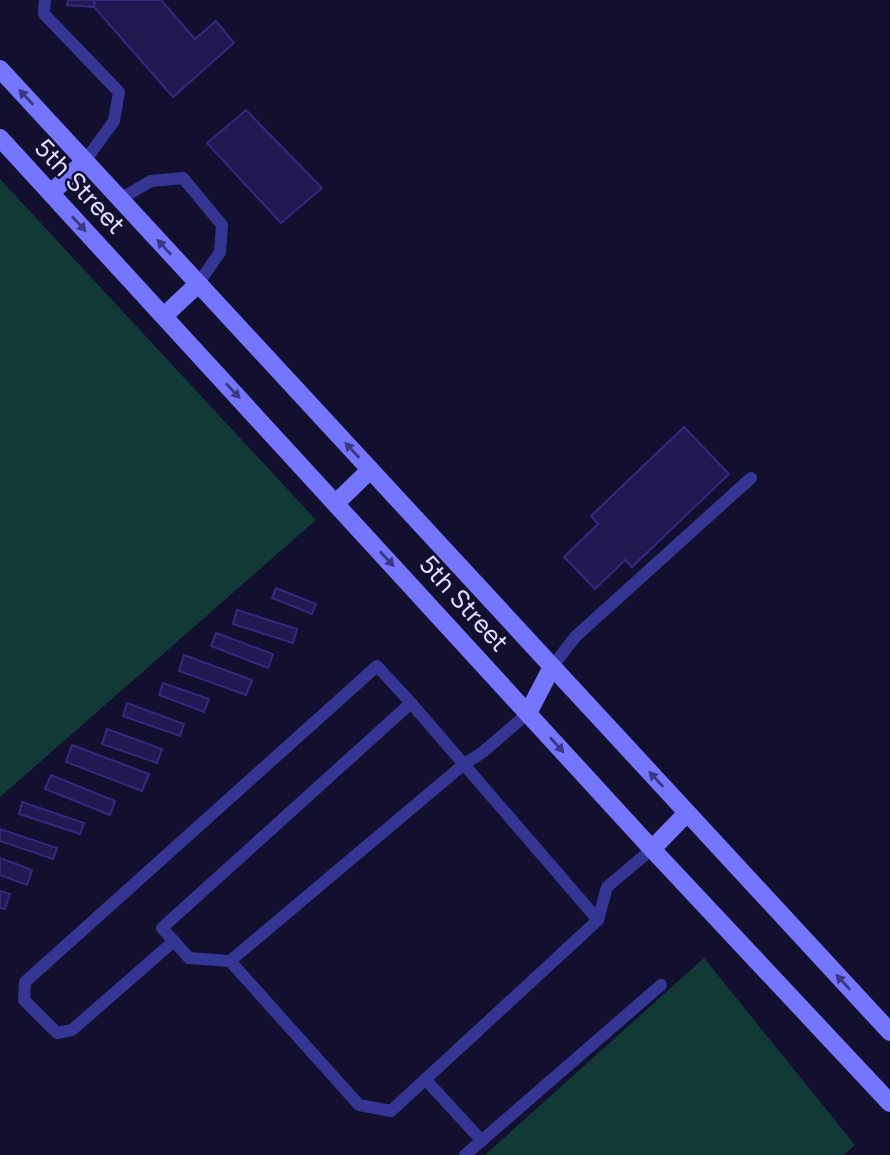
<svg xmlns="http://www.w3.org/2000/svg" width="890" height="1155" font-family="Figtree,sans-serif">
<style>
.green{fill:#113a37}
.building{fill:#221952;stroke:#362881;stroke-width:2}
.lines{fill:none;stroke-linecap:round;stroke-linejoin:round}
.service{stroke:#353593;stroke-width:12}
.secondary{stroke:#7476ff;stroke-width:18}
.oneway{fill:#3a3882}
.labels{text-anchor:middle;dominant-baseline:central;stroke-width:5;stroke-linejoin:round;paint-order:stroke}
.street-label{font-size:26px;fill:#e0ddff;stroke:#130f2f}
</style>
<rect width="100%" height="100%" fill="#130f2f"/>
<g class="green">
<polygon points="0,179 316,520 0,797"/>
<polygon points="704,958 855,1145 844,1155 485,1155"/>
</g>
<g class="building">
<polygon points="68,0 95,0 94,7 67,5"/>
<polygon points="95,0 161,0 195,39 216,21 234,43 173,97 94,7"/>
<polygon points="246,110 322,188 281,223 207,143"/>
<polygon points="684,427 729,474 632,567 625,560 595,589 564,557 598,524 591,516"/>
<polygon points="276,588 316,604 312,614 272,598"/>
<polygon points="237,610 297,629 293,643 233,624"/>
<polygon points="216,633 273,654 268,668 211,646"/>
<polygon points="184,655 252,680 246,695 179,671"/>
<polygon points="163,683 209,699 204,712 159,695"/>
<polygon points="127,703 184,724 180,736 123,716"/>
<polygon points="107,729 162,749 157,763 102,744"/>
<polygon points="72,745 149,774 142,791 66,762"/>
<polygon points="51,775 115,801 110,815 45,789"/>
<polygon points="22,802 84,823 80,834 19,814"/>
<polygon points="0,829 57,848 53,859 0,841"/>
<polygon points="0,858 32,870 27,885 0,875"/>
<polygon points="0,891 10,894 5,909 0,908"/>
</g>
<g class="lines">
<g class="service">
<polyline points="45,0 44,14 119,92 114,121 85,161"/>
<polyline points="120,199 151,181 183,178 222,225 220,252 198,284"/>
<polyline points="552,667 575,637 751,478"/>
<polyline points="528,713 483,752 463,765 230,961 359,1105 391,1111 598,920 607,887 652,849"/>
<polyline points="174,941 72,1030 57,1033 24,1000 25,982 377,666 411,703"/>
<polyline points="230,961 189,958 162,928 411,703 598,920"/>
<polyline points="425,1079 482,1141"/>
<polyline points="465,1155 661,985"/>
</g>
<g class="secondary">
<polyline points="0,69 890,1032"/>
<polyline points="0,138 652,849 890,1103"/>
<polyline points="51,193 85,161"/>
<polyline points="164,316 198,284"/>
<polyline points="336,503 370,470"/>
<polyline points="528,713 552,667"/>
<polyline points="652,849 687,813"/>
</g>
</g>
<defs><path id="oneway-solid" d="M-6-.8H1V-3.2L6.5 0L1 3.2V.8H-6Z" transform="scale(1.75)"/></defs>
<g class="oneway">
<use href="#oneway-solid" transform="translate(26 97) rotate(-133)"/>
<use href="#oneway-solid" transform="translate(79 224) rotate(47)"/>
<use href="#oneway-solid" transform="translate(164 247) rotate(-133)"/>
<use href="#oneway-solid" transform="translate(233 391) rotate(47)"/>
<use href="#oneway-solid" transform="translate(352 450) rotate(-133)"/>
<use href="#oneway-solid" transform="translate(387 559) rotate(47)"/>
<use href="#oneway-solid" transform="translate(557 745) rotate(48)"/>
<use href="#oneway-solid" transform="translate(656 779) rotate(-133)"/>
<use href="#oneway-solid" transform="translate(843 982) rotate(-133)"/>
</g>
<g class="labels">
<g class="street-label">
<text transform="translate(80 186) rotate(47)">5th Street</text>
<text transform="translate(464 603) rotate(48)">5th Street</text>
</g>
</g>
</svg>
